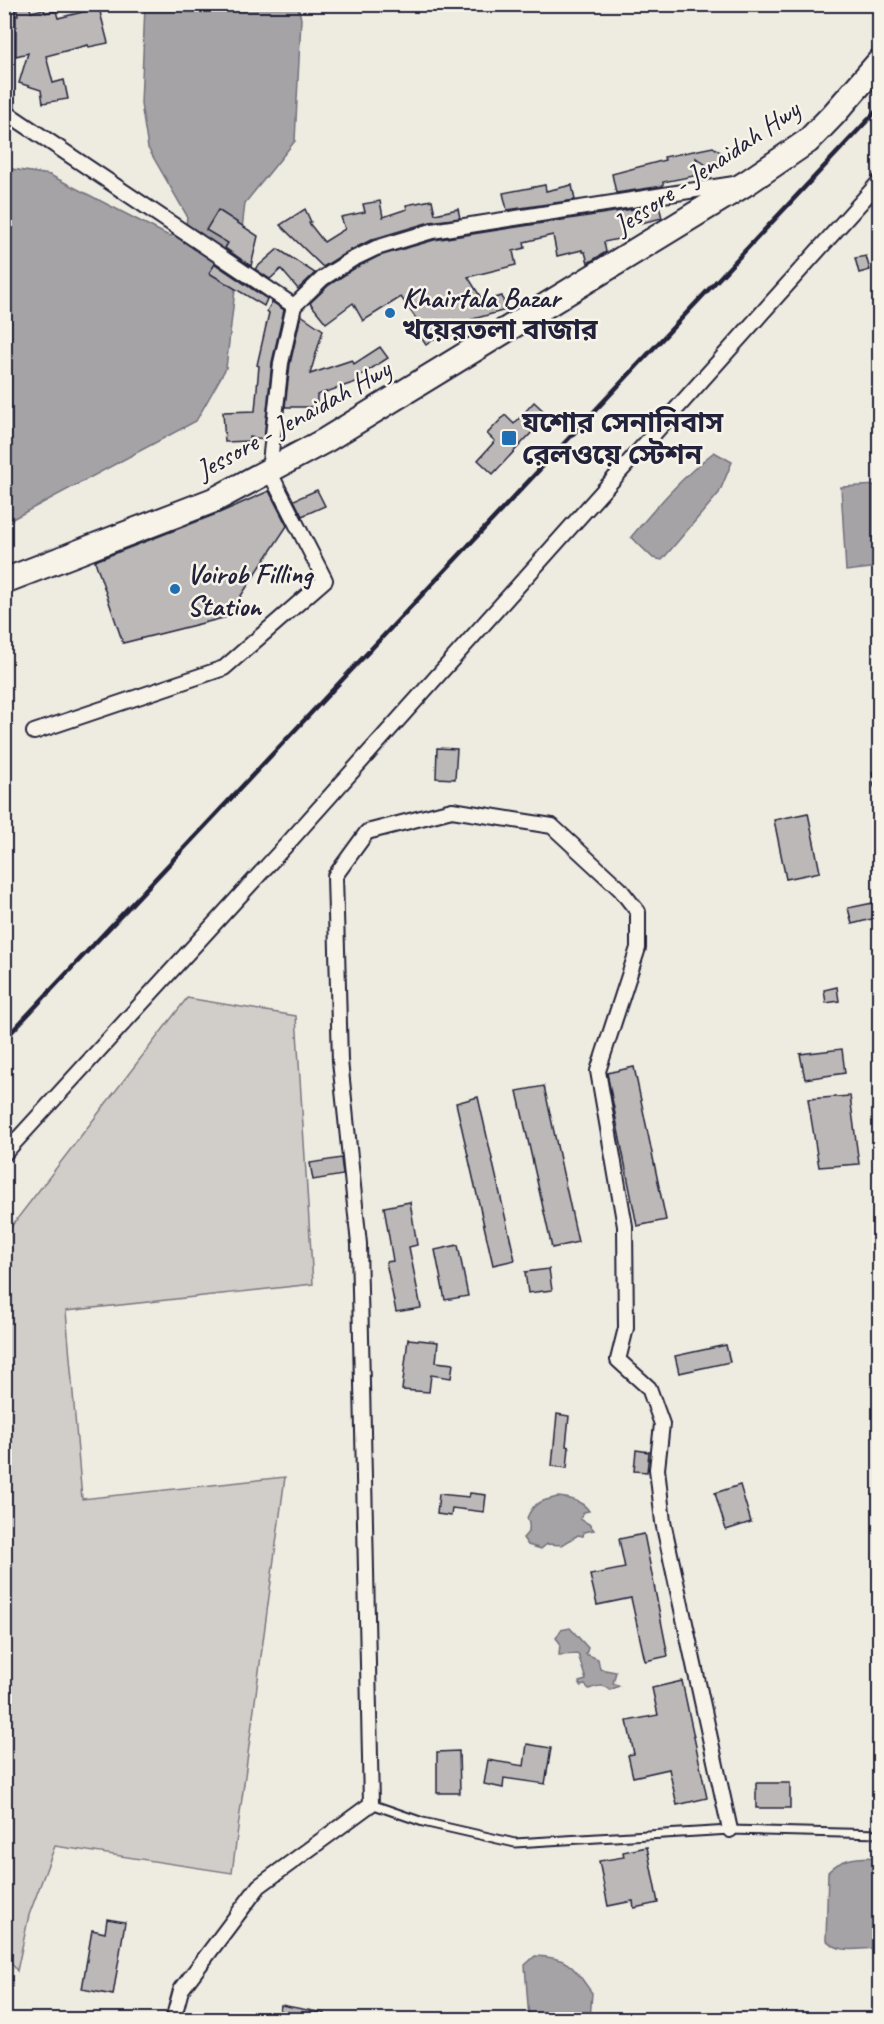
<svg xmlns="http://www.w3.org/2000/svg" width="884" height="2024" font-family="Caveat,'Noto Sans Bengali',sans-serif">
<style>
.green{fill:#d1cdc9;stroke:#7a7882;stroke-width:1.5}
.water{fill:#a6a3a6;stroke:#716f7b;stroke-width:1.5}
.building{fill:#bbb8b7;stroke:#22223b;stroke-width:1.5}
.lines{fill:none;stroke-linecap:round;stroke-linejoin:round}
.service-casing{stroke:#22223b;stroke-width:11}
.minor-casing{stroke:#22223b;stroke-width:18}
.trunk-casing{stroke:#22223b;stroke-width:28}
.path{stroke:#22223b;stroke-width:3;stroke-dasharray:6 4.5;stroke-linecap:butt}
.service{stroke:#f7f3e8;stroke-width:7}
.minor{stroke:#f7f3e8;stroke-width:14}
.trunk{stroke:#f7f3e8;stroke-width:24}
.rail{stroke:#22223b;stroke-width:4.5}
.poi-dot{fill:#1f6fb2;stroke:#f7f3e8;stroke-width:2}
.labels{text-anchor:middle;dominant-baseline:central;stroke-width:5;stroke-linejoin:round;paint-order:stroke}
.street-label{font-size:28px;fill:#22223b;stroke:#f7f3e8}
.poi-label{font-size:28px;font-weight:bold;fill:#22223b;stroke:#f7f3e8;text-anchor:start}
</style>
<rect width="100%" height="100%" fill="#eeebe1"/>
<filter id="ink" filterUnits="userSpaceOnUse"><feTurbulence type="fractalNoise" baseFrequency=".0167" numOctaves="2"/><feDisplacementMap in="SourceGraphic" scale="12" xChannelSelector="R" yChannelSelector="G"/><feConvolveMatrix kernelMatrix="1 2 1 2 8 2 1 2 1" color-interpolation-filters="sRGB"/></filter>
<g filter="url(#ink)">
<polygon class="green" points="187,998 296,1016 313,1284 66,1311 82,1499 285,1477 232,1873 55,1846 29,1915 17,1971 4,1952 5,1247 10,1228"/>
<g class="water">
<polygon points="145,5 298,5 301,19 295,141 245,203 226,368 196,421 5,523 5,168 50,175 169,236 177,234 186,226 187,216 148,148 141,104"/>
<path d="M714,452L732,462L719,493L662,560L653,558L631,537C657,506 682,477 714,452Z"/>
<polygon points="879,485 879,567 846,571 841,487"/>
<path d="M557,1497C568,1498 582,1500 589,1511L584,1512L580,1519L589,1524L594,1530L584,1532L583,1536L578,1535L562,1545L547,1544L541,1549L528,1545L523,1538C530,1531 531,1526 527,1518C534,1501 541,1502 557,1497Z"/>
<path d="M570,1628L588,1648L586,1654L598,1659L600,1669L616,1672L613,1683L619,1686L610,1690C604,1684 597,1686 589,1689L585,1685L580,1686L579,1682L586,1680L578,1654L559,1655L560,1643L556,1638L561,1630Z"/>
<path d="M879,1857V1948C859,1948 841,1955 826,1940L828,1872C843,1856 859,1858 879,1857Z"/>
<path d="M535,1956C570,1957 573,1967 592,1993L590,2019H529L525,1965Z"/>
</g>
<g class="building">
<polygon points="16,4 29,4 31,12 44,9 45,13 56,11 58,18 99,8 108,43 89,47 88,45 46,56 53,83 64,80 68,99 43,103 41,90 19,83 28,53 16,56 16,15 18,15"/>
<polygon points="713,147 723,154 713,170 696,158 699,175 663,182 663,186 616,193 612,174 665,160 664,157"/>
<polygon points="545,185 546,191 572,185 575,200 507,210 503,193"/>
<polygon points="432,200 435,214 458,209 460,218 430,222 373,239 347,252 323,267 280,225 305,209 311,222 309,223 324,242 345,229 341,217 365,212 363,204 380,201 383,217 407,209 406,205"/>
<polygon points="659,205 662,218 621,228 623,238 604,242 606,252 588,263 585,252 582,252 582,250 557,256 553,235 524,242 525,248 513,251 516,265 468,277 483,301 502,296 506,310 459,323 462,328 451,336 448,329 426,345 418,333 424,330 401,297 363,321 353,303 326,323 310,303 329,285 355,268 379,256 434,240"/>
<polygon points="218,210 258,236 251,266 225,248 228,243 206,230"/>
<polygon points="278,249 315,273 298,289 281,269 270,279 255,269"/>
<polygon points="866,256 870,270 859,273 855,258"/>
<polygon points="215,264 267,299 264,306 209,273"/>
<polygon points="272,302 284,310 272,362 264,439 250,437 250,441 225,442 223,412 255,411 259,366 257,365 269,313 267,311"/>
<polygon points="301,315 323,330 310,374 352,360 354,364 380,347 388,358 358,377 359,381 317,395 317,407 285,407 290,364"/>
<polygon points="534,402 548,415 493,474 478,460 495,441 487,434 505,415 514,424"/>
<polygon points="317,490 325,506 302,516 294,500"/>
<polygon points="269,491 287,526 227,617 123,643 95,561 219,513"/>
<polygon points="437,748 457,749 455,779 436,778"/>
<polygon points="808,813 820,872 786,879 774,820"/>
<polygon points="873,903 876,918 852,924 848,908"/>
<polygon points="837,987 839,1001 826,1003 824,990"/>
<polygon points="842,1049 845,1073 805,1079 800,1054"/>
<polygon points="634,1067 666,1220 637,1226 607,1073"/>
<polygon points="544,1086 578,1242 552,1248 517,1091"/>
<polygon points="850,1096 859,1164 819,1167 808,1099"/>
<polygon points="478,1097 515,1260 493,1265 456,1103"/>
<polygon points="341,1158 343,1175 313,1180 310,1163"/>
<polygon points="410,1202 417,1245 409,1247 421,1308 396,1312 386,1262 393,1261 384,1207"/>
<polygon points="458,1245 468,1296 445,1300 435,1250"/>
<polygon points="549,1269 552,1290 528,1293 525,1272"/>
<polygon points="408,1339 438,1342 436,1362 453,1364 451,1378 431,1375 429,1392 402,1390"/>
<polygon points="726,1345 730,1362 679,1373 675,1356"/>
<polygon points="557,1414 569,1416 566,1446 569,1447 567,1468 552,1466"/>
<polygon points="636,1450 649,1452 647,1472 634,1471"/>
<polygon points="740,1485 751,1522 726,1530 715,1493"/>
<polygon points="470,1493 486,1495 484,1512 452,1508 451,1516 437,1514 439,1494 469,1497"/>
<polygon points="644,1534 668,1656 645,1661 631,1598 597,1605 590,1575 625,1568 619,1539"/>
<polygon points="682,1681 707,1798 677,1805 669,1769 633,1777 628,1755 634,1754 627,1721 658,1715 652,1688"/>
<polygon points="527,1744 551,1748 545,1784 504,1778 503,1788 484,1784 488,1760 524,1766"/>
<polygon points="459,1751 460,1793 437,1793 437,1752"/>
<rect x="756" y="1783" width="34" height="25"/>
<polygon points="647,1847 658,1903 634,1908 633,1901 608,1906 599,1861 624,1857 623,1852"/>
<polygon points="107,1919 125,1922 113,1995 82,1989 92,1930 105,1933"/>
<polygon points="281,2005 324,2013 324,2019 279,2019"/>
</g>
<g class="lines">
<g class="service-casing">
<polyline id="service" points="371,1804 423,1822 515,1843 730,1830 880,1834"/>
</g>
<g class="minor-casing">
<g id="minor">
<polyline points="7,4 7,112"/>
<polyline points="4,111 294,306"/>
<polyline points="34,732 224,668 325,580 269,471 281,363 294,306 323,278 351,260 376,248 432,231 734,184"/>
<polyline points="4,1154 289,842 880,181"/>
<polyline points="173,2020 181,1990 259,1886 371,1804 359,1244 340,1061 335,876 367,832 452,810 552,826 620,889 638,912 638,948 598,1071 625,1226 626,1328 618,1360 649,1388 662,1424 657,1469 663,1522 730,1830"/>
</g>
</g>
<g class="trunk-casing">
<polyline id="trunk" points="4,581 214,500 326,440 748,182 808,141 834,114 880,61"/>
</g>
<polyline class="path" points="873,771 880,836"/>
<use href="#service" class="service"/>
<use href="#minor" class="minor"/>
<use href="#trunk" class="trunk"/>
<polyline class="rail" points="4,1040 880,107"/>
</g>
</g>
<g class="poi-dot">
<circle cx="390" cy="313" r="6"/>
<rect x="501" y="430" width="16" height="16" rx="3"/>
<circle cx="175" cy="589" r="6"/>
</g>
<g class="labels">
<g class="street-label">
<text transform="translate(706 167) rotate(-34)">Jessore - Jenaidah Hwy</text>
<text transform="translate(293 419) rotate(-29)">Jessore - Jenaidah Hwy</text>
</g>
<g class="poi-label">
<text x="402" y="297">Khairtala Bazar<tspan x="402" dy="32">খয়েরতলা বাজার</tspan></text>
<text x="522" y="422">যশোর সেনানিবাস<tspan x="522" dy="32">রেলওয়ে স্টেশন</tspan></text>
<text x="187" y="573">Voirob Filling<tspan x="187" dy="32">Station</tspan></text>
</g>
</g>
<rect width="884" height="2024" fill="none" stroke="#f7f3e8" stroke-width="24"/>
<rect x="12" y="12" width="860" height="2000" fill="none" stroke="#22223b" stroke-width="2" filter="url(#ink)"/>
</svg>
